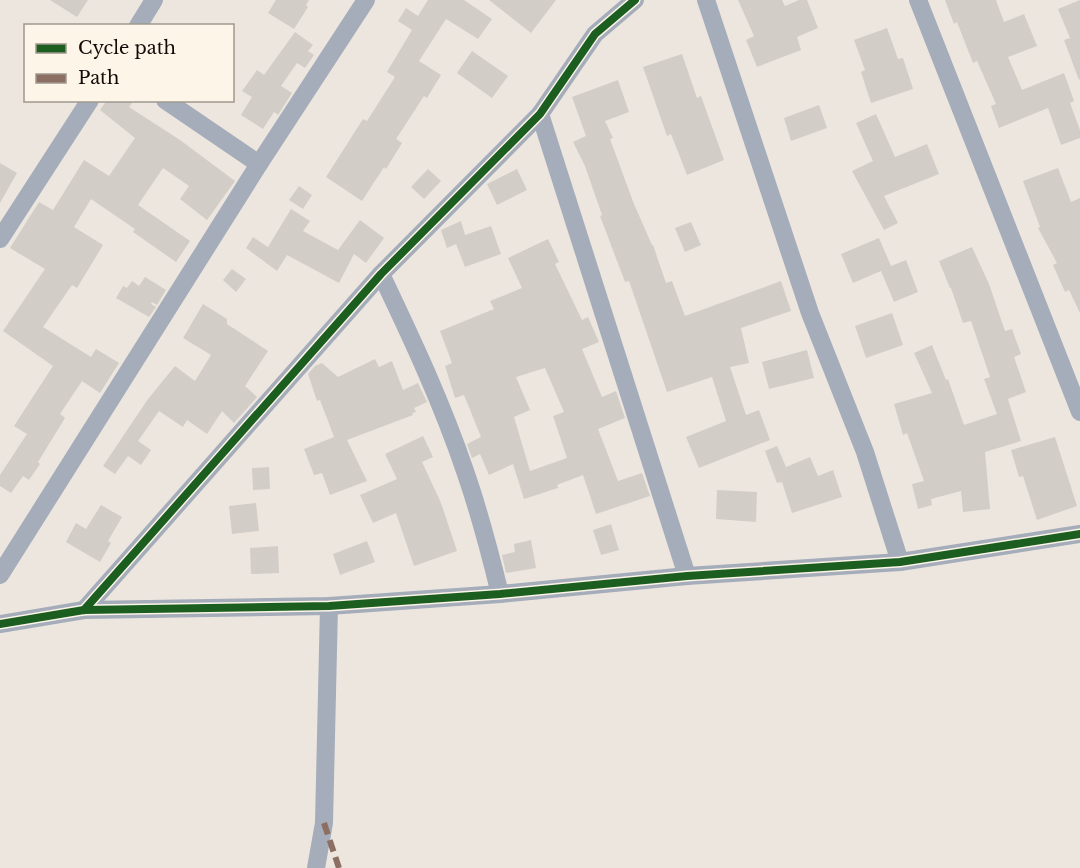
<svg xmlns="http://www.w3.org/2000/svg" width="1080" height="868" font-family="'Libre Baskerville',serif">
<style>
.building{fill:#d3cdc8;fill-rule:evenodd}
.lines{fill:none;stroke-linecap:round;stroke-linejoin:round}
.minor{stroke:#a5acba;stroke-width:18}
.quiet{stroke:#8d6e63;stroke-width:6;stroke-dasharray:12 6;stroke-linecap:butt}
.cycleway-casing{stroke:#fef5e9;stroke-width:11}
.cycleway{stroke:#1b5e20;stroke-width:8}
</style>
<rect width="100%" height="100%" fill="#ece6df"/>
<g class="building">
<polygon points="50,0 88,0 77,17"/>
<polygon points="276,0 309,0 306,5 308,7 294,29 268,13"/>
<polygon points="428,0 464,0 492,19 478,39 446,19 419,61 441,75 427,98 424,96 396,139 402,143 386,169 384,167 362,201 326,177 363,119 367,121 395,77 387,72 412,30 398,21 406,8 418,16"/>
<polygon points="489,0 556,0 531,33"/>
<polygon points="738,0 782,0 785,6 799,0 807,0 818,28 797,37 801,50 757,67 746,40 754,36"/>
<polygon points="945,0 996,0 1004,22 1024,14 1037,46 1008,57 1022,90 1064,73 1074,101 1070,103 1080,130 1080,138 1061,145 1048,108 999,128 991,106 996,104 977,61 973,63 957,22 954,24"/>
<polygon points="1080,0 1080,79 1079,80 1064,40 1070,38 1058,9"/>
<polygon points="887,28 898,59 903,58 913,89 871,103 861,72 865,70 854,40"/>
<polygon points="295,32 313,45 308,51 314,55 305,68 297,63 281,86 292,93 278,115 274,112 263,129 241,115 252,97 242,91 257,70 264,75"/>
<polygon points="472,51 508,76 492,98 457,73"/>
<polygon points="682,54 697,98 701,96 724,160 687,175 671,134 667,136 643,67"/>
<polygon points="618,80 629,112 605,121 613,138 610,139 634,204 652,245 653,245 666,283 672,281 685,316 781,281 791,311 741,328 749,363 730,367 746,415 759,410 770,440 699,468 686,437 726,421 712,377 667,392 629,281 625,282 600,216 602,215 585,166 573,142 586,136 572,97"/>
<polygon points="107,100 134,100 129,107 180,140 235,181 207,220 180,199 189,186 163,168 138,205 190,241 176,262 133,232 135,229 91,199 74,227 103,245 77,288 72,285 43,327 91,357 96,349 119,363 100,393 82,381 60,414 65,418 38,462 40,464 29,480 23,476 11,493 0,486 0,475 27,434 14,426 53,366 3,331 45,269 10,248 39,202 53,210 84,160 109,176 135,138 100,110"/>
<polygon points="819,105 827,128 791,141 784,118"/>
<polygon points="876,114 895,157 927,144 939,174 884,196 898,223 884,230 852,171 873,161 856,123"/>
<polygon points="0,163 17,173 0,203"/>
<polygon points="1058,168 1071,202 1080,198 1080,313 1069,290 1065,292 1053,265 1057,263 1038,228 1040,227 1023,181"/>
<polygon points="428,169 441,181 424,199 411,187"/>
<polygon points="517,169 527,190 497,205 487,184"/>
<polygon points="299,186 312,195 303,209 289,200"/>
<polygon points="291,209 310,221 303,231 338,250 360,220 384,238 366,263 354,254 339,283 287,255 277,271 246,248 253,237 268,247"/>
<polygon points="461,221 465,235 491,226 501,254 465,267 456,244 447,248 441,230"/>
<polygon points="691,222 701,245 685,252 675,228"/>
<polygon points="879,238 891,266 906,260 918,292 894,302 881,271 853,283 841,254"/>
<path d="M548,239L559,262L555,264L582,320L588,317L599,342L582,349L602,397L616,391L625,418L598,429L618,481L642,473L650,496L596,514L583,475L557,485L558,488L524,499L513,464L489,475L480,454L472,458L467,444L481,437L464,395L455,398L445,366L452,363L440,331L494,309L490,301L522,288L508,258ZM545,368L564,412L553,416L567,458L530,471L514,417L530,410L516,377Z"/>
<polygon points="972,247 989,284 1005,331 1012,329 1021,354 1014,357 1026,392 1008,399 1021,441 985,452 990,509 963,512 961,491 931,499 932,505 918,509 912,484 924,481 907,433 903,435 894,404 932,393 914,353 932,345 946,380 948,379 964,425 997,414 984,379 990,377 971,321 963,323 951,288 950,288 939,261"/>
<polygon points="232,269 246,279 236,292 223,280"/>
<polygon points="145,277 166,290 157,305 152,302 151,304 156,307 149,317 116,298 123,286 127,288 132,281 139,286"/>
<polygon points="203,304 227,319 227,324 268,351 245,386 257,397 234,423 222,411 207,434 187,420 183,427 159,411 138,441 151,450 141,465 128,456 115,474 103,466 148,399 175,366 195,381 211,355 183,338"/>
<polygon points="892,313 903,345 866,358 855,326"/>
<polygon points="807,350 814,378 769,389 762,362"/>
<polygon points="375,359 379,367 392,361 403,390 418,383 427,402 414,408 416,412 412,413 413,415 347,440 367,481 330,495 322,473 314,475 304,449 334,437 320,400 317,401 308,374 315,366 322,363 338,377"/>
<polygon points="423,436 433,457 422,462 441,503 457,551 414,566 396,513 373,523 360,495 397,479 385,454"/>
<polygon points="1055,437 1077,506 1037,520 1023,476 1019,477 1011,450"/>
<polygon points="777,446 786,467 810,457 818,476 833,470 842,497 792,513 782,482 777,483 765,451"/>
<polygon points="269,467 270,489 253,490 252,468"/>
<polygon points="717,490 757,492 756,522 716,519"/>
<polygon points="256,503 259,531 232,534 229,506"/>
<polygon points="101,505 122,517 108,541 111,543 100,562 66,542 76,523 86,529"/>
<polygon points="611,524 619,550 601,555 593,530"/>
<polygon points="531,540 536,568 506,573 502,555 515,552 514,544"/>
<polygon points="367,541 375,562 340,575 333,554"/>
<polygon points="278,546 279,573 251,574 250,548"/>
</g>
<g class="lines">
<g class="minor">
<polyline points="706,0 810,313 865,452 900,562"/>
<polyline points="918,0 1080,412"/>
<polyline points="138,26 154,0"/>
<polyline points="165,100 259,164"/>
<polyline points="540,114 687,576"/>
<polyline points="0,239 90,100"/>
<path d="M381,274C412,339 442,403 465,471C479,511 490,553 500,594"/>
<polyline points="0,575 259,164 366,0"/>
<polyline points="84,610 381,274 540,114 595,34 635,0"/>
<polyline points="0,624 84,610 329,606 500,594 687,576 900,562 1080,534"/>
<polyline points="316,868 324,823 329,606"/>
</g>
<polyline class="quiet" points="324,823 339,868"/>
<g class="cycleway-casing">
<g id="cycleway">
<polyline points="84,610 381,274 540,114 595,34 635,0"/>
<polyline points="0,624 84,610 329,606 500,594 687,576 900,562 1080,534"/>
</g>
</g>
<use href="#cycleway" class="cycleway"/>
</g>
<rect x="24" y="24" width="210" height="78" fill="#fef5e9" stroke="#9f988f" stroke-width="1.5"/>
<rect x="36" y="44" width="30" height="9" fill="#1b5e20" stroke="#9f988f" stroke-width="1.5"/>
<text x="78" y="54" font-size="18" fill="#100c08">Cycle path</text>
<rect x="36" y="74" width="30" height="9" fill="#8d6e63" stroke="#9f988f" stroke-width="1.5"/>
<text x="78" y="84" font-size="18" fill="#100c08">Path</text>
</svg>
